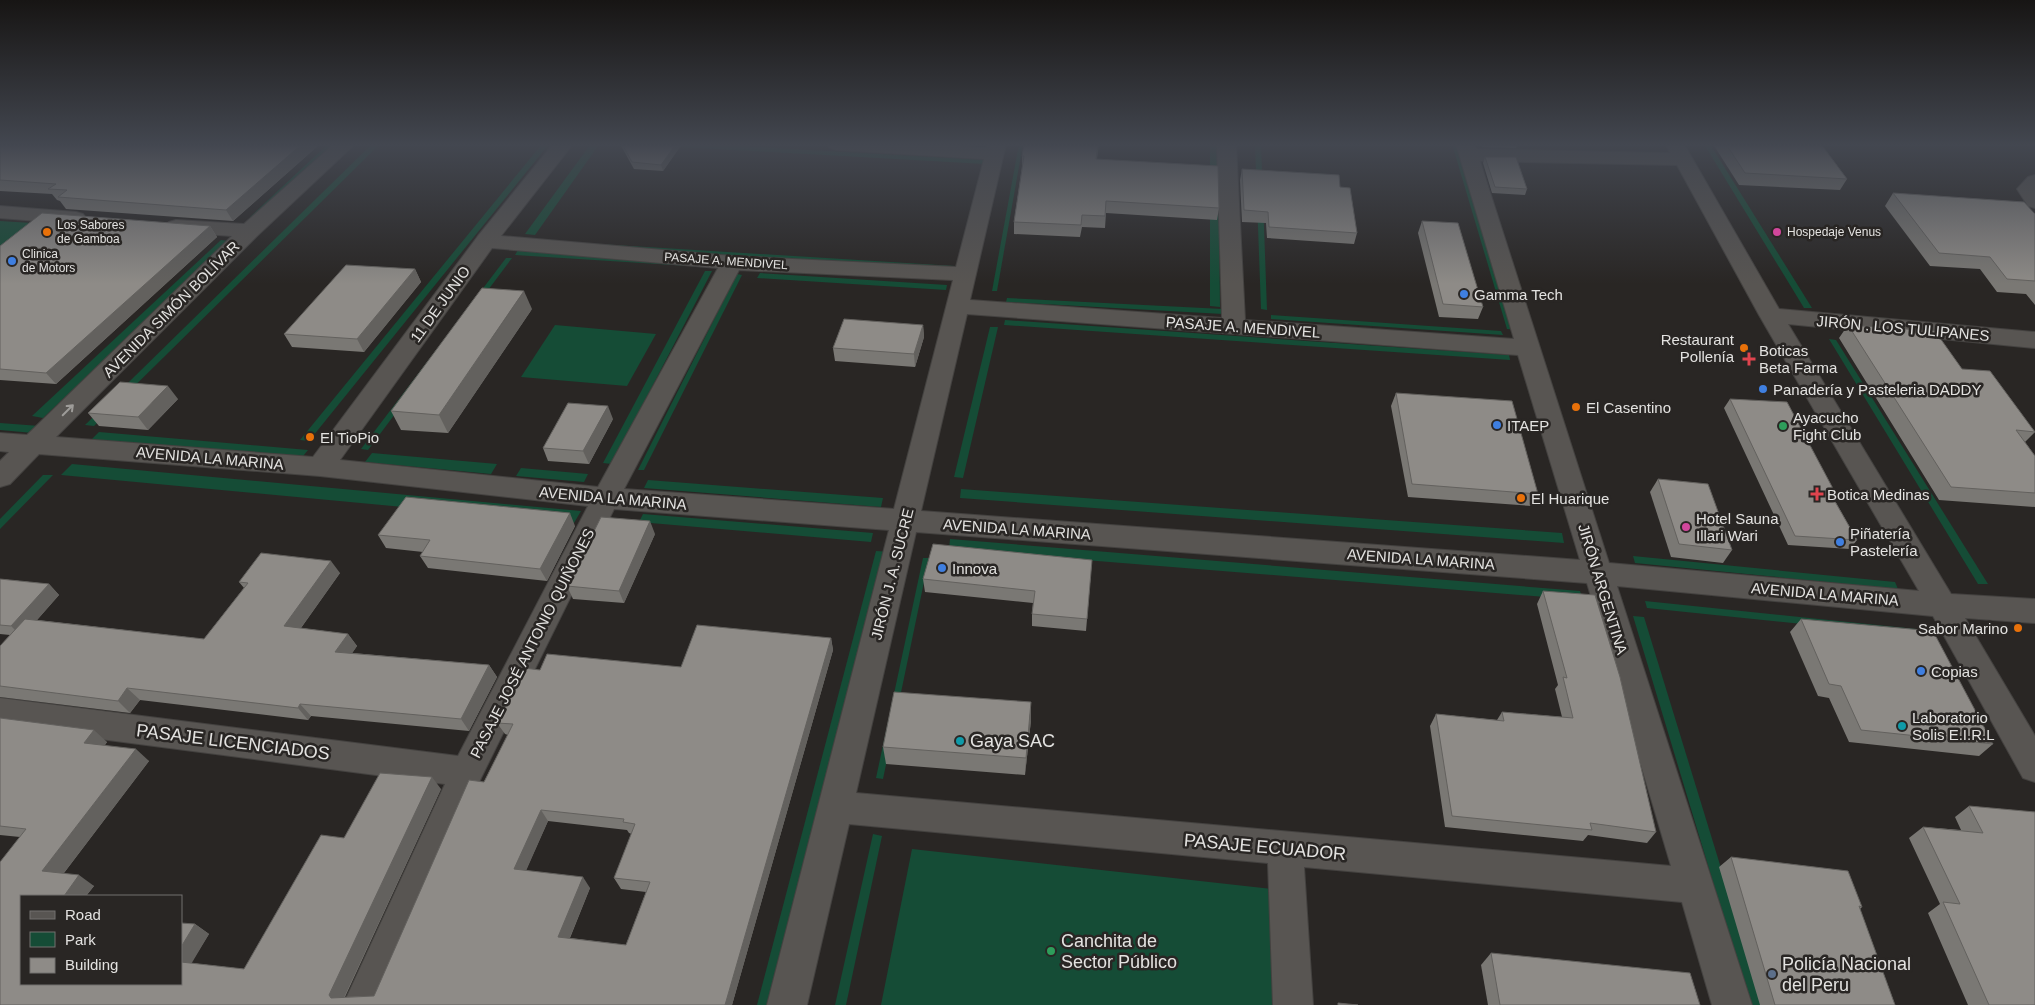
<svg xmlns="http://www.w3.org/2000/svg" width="2035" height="1005" font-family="Helvetica,sans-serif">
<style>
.green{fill:#154c36}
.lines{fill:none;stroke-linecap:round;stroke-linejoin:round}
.minor-casing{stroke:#444240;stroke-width:2}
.minor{fill:#585552;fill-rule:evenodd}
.wall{fill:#7a7874;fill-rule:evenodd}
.shaded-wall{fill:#63615e}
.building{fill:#8e8b87;stroke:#63615e;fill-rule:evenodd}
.oneway{stroke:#9e9c99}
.food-dot{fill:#e8710a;stroke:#292624;stroke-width:2}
.hotel-dot{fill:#d1479c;stroke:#292624;stroke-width:2}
.shop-dot{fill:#3f7fe0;stroke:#292624;stroke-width:2}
.health-dot{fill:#e0444e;stroke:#292624;stroke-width:2}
.leisure-dot{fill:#2e9e5b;stroke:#292624;stroke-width:2}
.culture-dot{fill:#0f9aa8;stroke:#292624;stroke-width:2}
.service-dot{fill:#5c6f8a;stroke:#292624;stroke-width:2}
.labels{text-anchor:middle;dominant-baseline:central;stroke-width:5;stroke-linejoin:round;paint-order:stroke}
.far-poi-label{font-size:12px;fill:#e3e2e0;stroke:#292624;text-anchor:start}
.far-street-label{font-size:12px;fill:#e3e2e0;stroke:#292624}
.poi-label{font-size:15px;fill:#e3e2e0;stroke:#292624;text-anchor:start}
.street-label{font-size:15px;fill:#e3e2e0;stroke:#292624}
.near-poi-label{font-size:18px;fill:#e3e2e0;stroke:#292624;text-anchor:start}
.near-street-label{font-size:18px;fill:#e3e2e0;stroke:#292624}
</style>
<rect width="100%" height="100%" fill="#292624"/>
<g class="green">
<polygon points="328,144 337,144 258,218 250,217"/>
<polygon points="372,144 380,144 94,426 85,425"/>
<polygon points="542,144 549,144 309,441 300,440"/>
<polygon points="625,144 705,144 986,160 985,164"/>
<polygon points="1019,144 1023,144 997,291 992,291"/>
<polygon points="1210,144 1218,144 1220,307 1210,306"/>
<polygon points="1255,144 1261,144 1267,310 1261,309"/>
<polygon points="1452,144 1460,144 1516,330 1507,329"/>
<polygon points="1704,144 1710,144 1812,308 1804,308"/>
<polygon points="590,145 598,146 535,235 525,234"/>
<polygon points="0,221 32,223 0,248"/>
<polygon points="221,240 230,241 43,418 32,416"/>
<polygon points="534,240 955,266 954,270 532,243"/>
<polygon points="518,250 707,263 705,267 515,255"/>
<polygon points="506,258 512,258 368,450 361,449"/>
<polygon points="705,271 712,271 612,464 603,463"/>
<polygon points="760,273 947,285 946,290 757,278"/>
<polygon points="737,274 742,275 644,470 638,470"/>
<polygon points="1007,298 1223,309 1223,314 1006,302"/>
<polygon points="1271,315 1501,331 1503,335 1271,319"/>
<polygon points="1005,320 1509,355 1510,360 1004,325"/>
<polygon points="555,325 656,334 627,386 521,377"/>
<polygon points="990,327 998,327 963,478 954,477"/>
<polygon points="1829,339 1836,340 1988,584 1978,584"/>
<polygon points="0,423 40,426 33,433 0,430"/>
<polygon points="99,432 308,450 299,461 89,442"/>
<polygon points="372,453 497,464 491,474 365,462"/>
<polygon points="72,464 581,511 574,523 61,475"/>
<polygon points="521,468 588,474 584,482 516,476"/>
<polygon points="43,475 53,475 0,529 0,519"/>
<polygon points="648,480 883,498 881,507 644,488"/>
<polygon points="961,489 1562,533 1564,543 960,498"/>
<polygon points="643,514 873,533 871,542 639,522"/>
<polygon points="950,539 1580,591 1583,600 949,549"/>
<polygon points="876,551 892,552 780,1005 757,1005"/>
<polygon points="1633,556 1895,582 1898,589 1635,563"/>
<polygon points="923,558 929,558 883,779 876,778"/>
<polygon points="1645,601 1916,629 1920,636 1647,608"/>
<polygon points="1633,616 1644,617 1763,1005 1750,1005"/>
<polygon points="873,834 882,836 846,1005 835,1005"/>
<polygon points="912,849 1272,889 1277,1005 881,1005"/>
</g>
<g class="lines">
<g class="minor-casing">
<g id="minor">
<path d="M334,144H355L257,236L56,437L313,457L478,236L553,144H573L501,236L732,256L956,267L984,159L837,150L830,148L827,144H924L986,148L988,144H1006L970,300L1222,318L1217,144H1236L1245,320L1514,339L1456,144H1474L1476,149L1670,153L1666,144H1684L1779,309L2035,332V348L1788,324L1951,594L2035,599V623L1965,618L2035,736V782L2023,778L1933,616L1617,586L1752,1005H1712L1682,902L1304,867L1313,1005H1273L1268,863L849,824L807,1005H767L889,530L614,509L481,778L383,1005H343L445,784L0,726V698L458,756L588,506L320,476L39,454L10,484L0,487V461L9,452L0,451V433L27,435L232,236L176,232L169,230L165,226L169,222L176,220L244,224ZM1480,161L1677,165L1759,315L1919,591L1609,563ZM492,248L718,268L598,487L340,460ZM739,270L953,280L894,509L624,489ZM967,314L1518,355L1580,560L921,511ZM916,532L1587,583L1671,866L856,793Z"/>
<polygon points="2035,175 2035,208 2028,206 2017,189 2028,177"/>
<polygon points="0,206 76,212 83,214 86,218 83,222 76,224 0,218"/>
</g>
</g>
<use href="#minor" class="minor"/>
</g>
<g class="wall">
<polygon points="0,144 320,144 233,221 66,209 60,201 57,200 52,194 0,191"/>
<polygon points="620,144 682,144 663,171 634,169"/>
<polygon points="1024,144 1099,144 1097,159 1219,208 1217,220 1106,213 1105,228 1082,227 1080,237 1014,234 1014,222 1022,167 1022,156"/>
<polygon points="1480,144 1517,144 1516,148 1482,147"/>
<polygon points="1713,144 1821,144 1847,179 1840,190 1739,185"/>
<polygon points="1485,157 1527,189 1525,195 1492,193 1483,163"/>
<polygon points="1242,169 1340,187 1357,233 1354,244 1267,238 1266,223 1242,222 1240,180"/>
<polygon points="1893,193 2035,214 2035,305 2026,294 1997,292 1980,269 1930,266 1885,206"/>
<polygon points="1422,221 1483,307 1478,319 1439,317 1418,233"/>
<polygon points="210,226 217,237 56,384 0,380 0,246"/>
<polygon points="415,269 421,282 364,352 292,347 284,334"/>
<polygon points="532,309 448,433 401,430 391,411"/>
<polygon points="923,325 924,337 915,367 835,361 833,348"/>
<polygon points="1848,325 1962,369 2035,432 2025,442 2035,456 2035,507 1939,500 1839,338"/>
<polygon points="1396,393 1538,494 1532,506 1408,497 1391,406"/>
<polygon points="178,399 148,430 99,426 88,413"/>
<polygon points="1730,399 1838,498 1835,501 1857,540 1850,549 1788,545 1724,408"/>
<polygon points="613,419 589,464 548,461 543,448"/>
<polygon points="1658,479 1732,550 1723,563 1671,557 1650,492"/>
<polygon points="575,526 547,581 428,568 420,556 423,552 386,548 378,535"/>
<polygon points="655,534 624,603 573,599 567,586"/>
<polygon points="1092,560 1086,631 1032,626 1032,614 1033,603 925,592 923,579"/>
<polygon points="340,573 301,628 348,634 357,646 352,653 489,665 497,677 469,731 311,716 308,720 140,700 130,713 0,697 0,646 10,635 0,634 0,579 49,584 59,595 37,620 204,639 244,588 239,582"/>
<polygon points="1543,591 1656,832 1647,843 1588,835 1583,841 1445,827 1430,726 1436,714 1497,720 1502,712 1562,717 1555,689 1558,685 1537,604"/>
<polygon points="1801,619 1993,744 1979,756 1849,742 1829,698 1818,696 1790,632"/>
<path d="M831,638L833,650L732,1005H0L20,837L0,835V718L107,742L105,745L149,761L64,873L94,886L86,896H21V984L195,924L209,934L191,963L244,969L344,838L441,789L345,997L374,996L484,782L508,735L505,734L497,723L540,670L681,667ZM548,821L627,830L629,833L632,834L614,878L621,889L646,892L626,945L570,938L590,888L526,870Z"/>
<polygon points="1031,720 1025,775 886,764 883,747"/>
<polygon points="1969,806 2035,812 2035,1005 1968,1005 1928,913 1940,904 1909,838 1923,827 1961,830 1955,817"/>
<polygon points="1731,857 1862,907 1860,909 1895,1005 1760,1005 1719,867"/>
<polygon points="1491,953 1700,1005 1488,1005 1481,965"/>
</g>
<g class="shaded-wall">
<polygon points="302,144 320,144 233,221 226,210"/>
<polygon points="676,144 682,144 663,171 661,165"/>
<polygon points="210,226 217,237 56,384 46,373"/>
<polygon points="415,269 421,282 364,352 357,339"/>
<polygon points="524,291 532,309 448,433 439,415"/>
<polygon points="923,325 924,337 915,367 914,354"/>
<polygon points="168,386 178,399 148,430 138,417"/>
<polygon points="608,406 613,419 589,464 583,451"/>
<polygon points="570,513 575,526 547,581 540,569"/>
<polygon points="650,521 655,534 624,603 619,591"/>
<polygon points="331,561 340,573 293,639 284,626"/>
<polygon points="49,584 59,595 22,637 11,626"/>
<polygon points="348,634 357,646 345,664 335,652"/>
<polygon points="831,638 833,650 732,1005 725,1005"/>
<polygon points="489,665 497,677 469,731 461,719"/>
<polygon points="127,688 140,700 130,713 118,701"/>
<polygon points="1031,702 1031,720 1025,775 1026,758"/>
<polygon points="300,704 311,716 308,720 298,708"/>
<polygon points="94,730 107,742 98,754 84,743"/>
<polygon points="136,749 149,761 57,882 42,871"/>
<polygon points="432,777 441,789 341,1004 331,998 329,995"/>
<polygon points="541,810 548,821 522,880 514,869"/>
<polygon points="79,875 94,886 86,896 64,896"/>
<polygon points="583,877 590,888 566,947 558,937"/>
<polygon points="195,924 209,934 187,971 181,967 181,947"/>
</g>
<g class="building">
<polygon points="0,144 302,144 226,210 58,197 67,190 48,189 56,184 0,180"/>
<polygon points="622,144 676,144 661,165 632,162"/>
<polygon points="1024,144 1098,144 1096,159 1218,166 1219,208 1106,201 1105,216 1082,215 1081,225 1014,222 1024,156 1022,156"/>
<polygon points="1726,144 1821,144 1847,179 1745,173"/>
<polygon points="1485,157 1516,157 1527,189 1495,187"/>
<polygon points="1242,169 1339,175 1340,187 1350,188 1357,233 1269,227 1268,212 1244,210"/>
<polygon points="1893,193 2024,202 2035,214 2035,281 2007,279 1990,257 1939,253"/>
<polygon points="42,213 210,226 46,373 0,369 0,246"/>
<polygon points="1422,221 1458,223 1483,307 1443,304"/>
<polygon points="346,265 415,269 357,339 284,334"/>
<polygon points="482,288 524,291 439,415 391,411"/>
<polygon points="844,319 923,325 914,354 833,348"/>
<polygon points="1848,325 1935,331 1962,369 1990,371 2035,432 2016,430 2035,456 2035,493 1951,487"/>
<polygon points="120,382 168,386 138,417 88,413"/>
<polygon points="1396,393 1512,401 1538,494 1412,484"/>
<polygon points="1730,399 1787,402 1838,498 1833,498 1857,540 1795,536"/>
<polygon points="568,403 608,406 583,451 543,448"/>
<polygon points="1658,479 1708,484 1732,550 1679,544"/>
<polygon points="406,497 570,513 540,569 420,556 430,540 378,535"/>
<polygon points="601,517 650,521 619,591 567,586"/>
<polygon points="933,544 1092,560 1087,619 1032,614 1035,591 923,579"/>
<polygon points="261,553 331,561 284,626 348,634 335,652 489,665 461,719 300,704 298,708 127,688 118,701 0,686 0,646 25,619 204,639 248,583 239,582"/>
<polygon points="0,579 49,584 11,626 0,625"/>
<polygon points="1543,591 1595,595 1620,677 1656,832 1590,823 1592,830 1452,816 1436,714 1504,721 1502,712 1573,718 1563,677 1567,678"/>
<polygon points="1801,619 1933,631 1993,744 1861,730 1841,686 1829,684"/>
<path d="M697,625L831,638L725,1005H0V862L26,829L0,826V718L94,730L84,743L136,749L42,871L79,875L64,896H21V984H181V962L244,969L321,835L344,838L380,773L432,777L329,995L331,998L374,996L469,780L484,782L513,724L497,723L524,668L540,670L547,654L681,667ZM541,810L624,819L623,822L635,824L614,878L650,882L626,945L558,937L583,877L514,869Z"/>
<polygon points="894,692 1031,702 1026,758 883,747"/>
<polygon points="1969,806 2035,812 2035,1005 1989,1005 1943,902 1960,904 1923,827 1983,833"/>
<polygon points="1731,857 1848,871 1862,907 1859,906 1895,1005 1775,1005"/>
<polygon points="181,923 195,924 181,947"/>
<polygon points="1491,953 1690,973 1700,1005 1500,1005"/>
<polygon points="1338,1003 1358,1005 1338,1005"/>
</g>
<defs><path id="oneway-shaft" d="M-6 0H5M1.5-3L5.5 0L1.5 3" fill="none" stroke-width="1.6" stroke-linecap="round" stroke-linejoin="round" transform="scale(1.25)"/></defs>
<use class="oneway" href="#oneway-shaft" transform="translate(68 410) rotate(-45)"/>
<linearGradient id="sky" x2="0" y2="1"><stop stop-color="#171514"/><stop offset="0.51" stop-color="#434750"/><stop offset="1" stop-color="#434750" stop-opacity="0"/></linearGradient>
<rect width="2035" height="284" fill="url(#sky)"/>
<g class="food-dot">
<circle cx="47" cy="232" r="5"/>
<circle cx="1744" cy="348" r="5"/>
<circle cx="1576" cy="407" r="5"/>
<circle cx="310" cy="437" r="5"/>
<circle cx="1521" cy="498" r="5"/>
<circle cx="2018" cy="628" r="5"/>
</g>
<g class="hotel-dot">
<circle cx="1777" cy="232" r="5"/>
<circle cx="1686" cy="527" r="5"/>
</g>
<g class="shop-dot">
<circle cx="12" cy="261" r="5"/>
<circle cx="1464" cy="294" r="5"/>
<circle cx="1763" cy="389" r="5"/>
<circle cx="1497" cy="425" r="5"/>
<circle cx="1840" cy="542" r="5"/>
<circle cx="942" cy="568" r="5"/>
<circle cx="1921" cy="671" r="5"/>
</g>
<g class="health-dot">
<path d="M1746.5 351.5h5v5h5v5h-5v5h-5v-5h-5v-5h5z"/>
<path d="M1814.5 486.5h5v5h5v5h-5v5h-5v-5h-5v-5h5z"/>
</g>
<g class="leisure-dot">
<circle cx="1783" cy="426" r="5"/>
<circle cx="1051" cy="951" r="5"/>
</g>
<g class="culture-dot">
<circle cx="1902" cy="726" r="5"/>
<circle cx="960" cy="741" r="5"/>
</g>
<circle class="service-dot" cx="1772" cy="974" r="5"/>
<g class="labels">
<g class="far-poi-label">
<text x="57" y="225">Los Sabores<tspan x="57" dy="14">de Gamboa</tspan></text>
<text x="1787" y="232">Hospedaje Venus</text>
<text x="22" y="254">Clinica<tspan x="22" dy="14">de Motors</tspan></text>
</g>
<g class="far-street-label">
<text transform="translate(726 261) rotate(4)">PASAJE A. MENDIVEL</text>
</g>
<g class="poi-label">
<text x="1474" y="294">Gamma Tech</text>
<text x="1734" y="339" text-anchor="end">Restaurant<tspan x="1734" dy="17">Pollenía</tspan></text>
<text x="1759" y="350">Boticas<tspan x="1759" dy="17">Beta Farma</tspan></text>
<text x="1773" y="389">Panadería y Pasteleria DADDY</text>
<text x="1586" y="407">El Casentino</text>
<text x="1793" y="417">Ayacucho<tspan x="1793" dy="17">Fight Club</tspan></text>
<text x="1507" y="425">ITAEP</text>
<text x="320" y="437">El TioPio</text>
<text x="1827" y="494">Botica Medinas</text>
<text x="1531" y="498">El Huarique</text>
<text x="1696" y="518">Hotel Sauna<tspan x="1696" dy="17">Illari Wari</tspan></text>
<text x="1850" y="533">Piñatería<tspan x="1850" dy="17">Pastelería</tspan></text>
<text x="952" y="568">Innova</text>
<text x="2008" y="628" text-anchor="end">Sabor Marino</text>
<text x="1931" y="671">Copias</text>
<text x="1912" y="717">Laboratorio<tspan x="1912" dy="17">Solis E.I.R.L</tspan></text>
</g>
<g class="street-label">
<text transform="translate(440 304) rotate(-54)">11 DE JUNIO</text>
<text transform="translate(171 309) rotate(-45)">AVENIDA SIMÓN BOLÍVAR</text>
<text transform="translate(1243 327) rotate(4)">PASAJE A. MENDIVEL</text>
<text transform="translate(1903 328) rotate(5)">JIRÓN . LOS TULIPANES</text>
<text transform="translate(210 458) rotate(5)">AVENIDA LA MARINA</text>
<text transform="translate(613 498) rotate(5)">AVENIDA LA MARINA</text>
<text transform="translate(1017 529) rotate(4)">AVENIDA LA MARINA</text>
<text transform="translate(1421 559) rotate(4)">AVENIDA LA MARINA</text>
<text transform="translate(892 574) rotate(-76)">JIRÓN J. A. SUCRE</text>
<text transform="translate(1603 589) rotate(73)">JIRÓN ARGENTINA</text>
<text transform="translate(1825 594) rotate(5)">AVENIDA LA MARINA</text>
<text transform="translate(532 643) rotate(-63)">PASAJE JOSÉ ANTONIO QUIÑONES</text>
</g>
<g class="near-poi-label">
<text x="970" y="741">Gaya SAC</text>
<text x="1061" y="941">Canchita de<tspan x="1061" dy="21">Sector Público</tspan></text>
<text x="1782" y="964">Policía Nacional<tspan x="1782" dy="21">del Peru</tspan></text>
</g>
<g class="near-street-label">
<text transform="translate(233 742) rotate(7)">PASAJE LICENCIADOS</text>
<text transform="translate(1265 847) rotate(5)">PASAJE ECUADOR</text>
</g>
</g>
<rect x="20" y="895" width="162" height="90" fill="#292624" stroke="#73716f"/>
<rect x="30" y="911" width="25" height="8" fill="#585552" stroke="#73716f"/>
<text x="65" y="920" font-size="15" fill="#e3e2e0">Road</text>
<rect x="30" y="932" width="25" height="15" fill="#154c36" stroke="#73716f"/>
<text x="65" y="945" font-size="15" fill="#e3e2e0">Park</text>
<rect x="30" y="958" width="25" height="15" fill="#8e8b87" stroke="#73716f"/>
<text x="65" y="970" font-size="15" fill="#e3e2e0">Building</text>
</svg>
